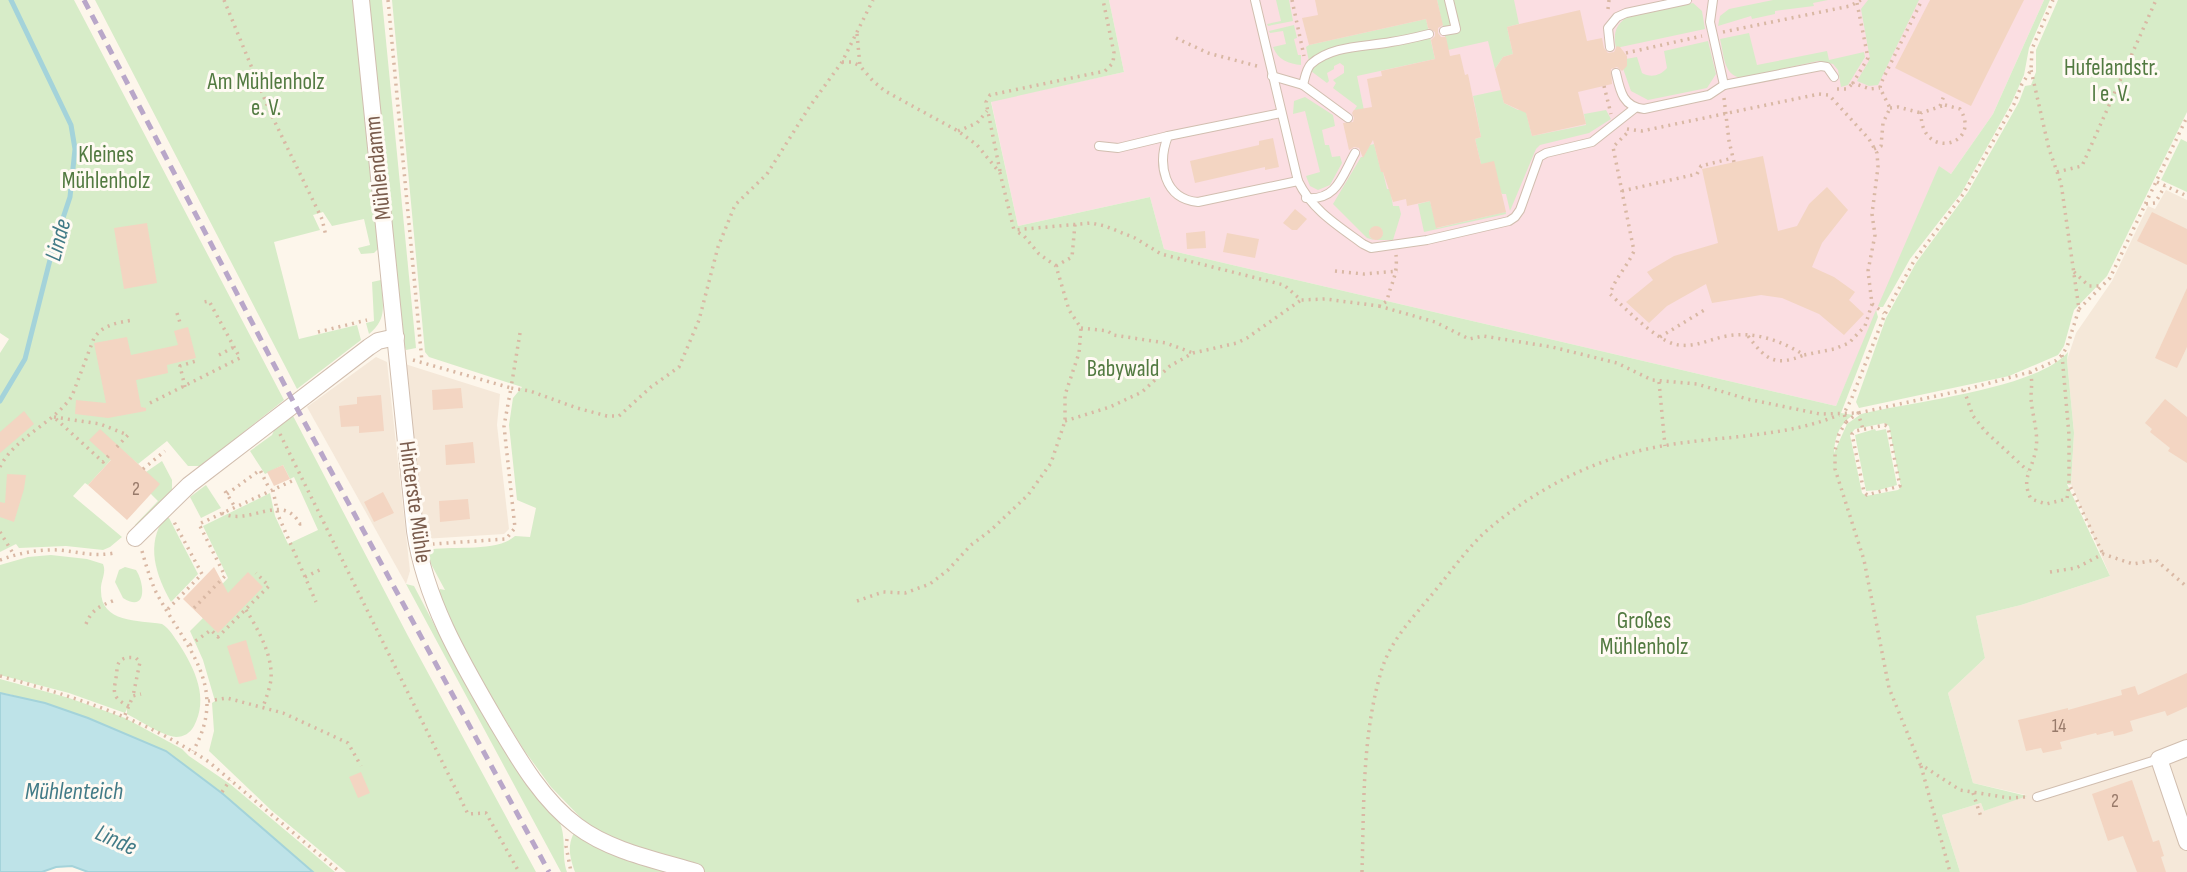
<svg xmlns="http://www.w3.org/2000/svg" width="2187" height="872" font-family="'Sofia Sans Condensed',sans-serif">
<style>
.residential{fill:#f5e8d9}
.medical{fill:#fbdee2}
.green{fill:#d7ecc8;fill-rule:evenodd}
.water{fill:#bee3e8;stroke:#a4d3da;stroke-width:2}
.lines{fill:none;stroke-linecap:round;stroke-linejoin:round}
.stream{stroke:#a4d3da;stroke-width:5}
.building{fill:#f3d5c2}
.lane-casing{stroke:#d1beaf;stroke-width:10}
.street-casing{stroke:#d1beaf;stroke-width:18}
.path{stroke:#d9b8a4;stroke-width:3.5;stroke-dasharray:2 5;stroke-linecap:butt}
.lane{stroke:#fff;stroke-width:8}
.street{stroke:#fff;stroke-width:16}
.rail{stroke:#b9a7c9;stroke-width:5;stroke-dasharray:10 7;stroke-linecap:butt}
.labels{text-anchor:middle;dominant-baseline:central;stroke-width:6;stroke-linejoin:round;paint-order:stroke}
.number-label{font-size:19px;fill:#987a6a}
.park-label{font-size:23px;fill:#527a41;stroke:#fffaf3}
.street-label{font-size:23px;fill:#7a5c4c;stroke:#fffaf3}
.water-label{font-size:24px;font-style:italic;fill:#427b87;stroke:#fffaf3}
</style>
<rect width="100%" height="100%" fill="#fdf6eb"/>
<g class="residential">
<polygon points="2166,190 2187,200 2187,872 1960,872 1942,815 1981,803 1984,811 2026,795 1973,783 1948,693 1985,658 1976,616 2021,605 2110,576 2071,484 2074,433 2067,360 2076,333 2112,281 2148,206 2155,209"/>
<polygon points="376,357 387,362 410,571 406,584 307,407"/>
<polygon points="405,364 500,394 497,425 509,529 504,534 423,539"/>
</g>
<polygon class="medical" points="1109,0 2044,0 1993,114 1951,174 1939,167 1836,406 1164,249 1150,197 1018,226 991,101 1124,72"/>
<g class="green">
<polygon points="0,0 74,0 284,400 201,466 188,466 167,441 138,464 121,449 88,485 85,483 73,496 122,537 110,547 103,550 66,546 19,548 16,544 0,552 0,353 9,339 0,333"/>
<polygon points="95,0 353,0 378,249 374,253 361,254 358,248 370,245 364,219 332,226 323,212 313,215 320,230 274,242 299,339 357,325 361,340 297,389"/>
<polygon points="369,0 382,0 416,348 406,350 404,345"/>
<path d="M392,0H1109L1124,72L991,102L1018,226L1150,197L1164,249L1836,406L1876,310L1878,317L1841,413L1853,415C1839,425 1835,436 1834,453L1847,424L1861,414C1910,402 2037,389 2068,352L2067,360L2074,433L2071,484H2067L2110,576L2021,605L1976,616L1985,658L1948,693L1973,783L2027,796L1984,811L1981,803L1942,815L1960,872H575C566,848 569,839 582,819L551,787L524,750L471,664L438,593L440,589L445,590L431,564L427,550C451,545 497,553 515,536L530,537L536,508L517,500L509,425L513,398L522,387L429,357L425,352ZM1885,423L1889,426L1901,487L1898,490L1866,496L1862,493L1850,435L1855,429Z"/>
<polygon points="1276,0 1289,0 1293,21 1268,26 1267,24 1281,21"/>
<polygon points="1437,0 1514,0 1519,24 1507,27 1513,54 1503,57 1495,69 1488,41 1448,50"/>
<polygon points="1773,0 1828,0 1813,3 1814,6 1775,11 1775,14 1752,19 1751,16 1718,26 1720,16 1729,9"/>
<polygon points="1868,0 1919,0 1878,85 1869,86 1857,81 1870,59 1861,9"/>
<polygon points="2044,0 2050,0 2029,48 2024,75 2011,104 1962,192 1910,259 1883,307 1880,307 1878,306 1939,166 1951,174 1993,114"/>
<polygon points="2058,0 2187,0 2187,112 2107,276 2074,310 2064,346 2058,355 2009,376 1859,408 1856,402 1886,318 1916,263 1968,192 2019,102 2025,86 2031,85 2036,72 2036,50"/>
<path d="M1693,3L1702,11L1705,29L1616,48C1613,34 1615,24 1629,16Z"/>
<polygon points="1426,19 1435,59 1357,76 1366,120 1353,112 1357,106 1333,88 1336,83 1333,80 1344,73 1344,66 1340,63 1334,66 1334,69 1327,73 1329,81 1327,83 1311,71 1306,47 1309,45"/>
<path d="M1294,25L1297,38L1294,39L1298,55H1301V65C1289,64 1278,60 1273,47L1286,44L1283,31L1270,33L1269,31Z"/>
<path d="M1749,33L1757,65L1827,51L1829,60L1864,52L1865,57L1848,85L1841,87L1838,70L1833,64L1818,61L1741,78C1723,75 1724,54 1720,39Z"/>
<path d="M1708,41L1716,74L1707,88L1648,100L1631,91L1620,60L1637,57L1642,73C1651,78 1660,76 1667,68L1664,51Z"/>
<polygon points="1501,90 1504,103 1518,110 1525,108 1532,136 1586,125 1584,114 1606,110 1611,119 1589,133 1540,145 1536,149 1510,211 1506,194 1502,194 1481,164 1475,139 1481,137 1473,96"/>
<polygon points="1305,97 1333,115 1335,126 1322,130 1325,145 1329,145 1332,157 1340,156 1342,163 1330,185 1318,190 1310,186 1306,176 1320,172 1305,111 1293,114 1294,101"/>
<polygon points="2181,139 2187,142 2187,192 2161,180"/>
<polygon points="1374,144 1381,171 1383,172 1387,189 1390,189 1393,206 1399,206 1401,214 1393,240 1376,240 1383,234 1381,228 1373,227 1369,231 1370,237 1374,240 1367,238 1333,204 1361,157 1363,157 1370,145"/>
<polygon points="1502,196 1506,214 1424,232 1418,204 1430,201 1437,228 1505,212"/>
<path d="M381,280C382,303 389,318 369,334L366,323L374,321L372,282Z"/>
<polygon points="291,412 408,636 536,872 346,872 271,810 209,751 214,731 212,703 215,701 203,660 190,631 203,618 197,611 228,578 203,526 270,493 275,516 288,544 318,530 294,477 290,479 283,465 265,474 250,451 272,435 278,422"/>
<polygon points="1875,429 1876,431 1886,429 1897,485 1879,490 1866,491 1855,435"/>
<polygon points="162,461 172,480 172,491 137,527 135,525 158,501 151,494 146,472"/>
<polygon points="206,485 221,508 201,518 190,497"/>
<path d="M165,517L169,518L198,574L171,602C156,576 145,544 165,517Z"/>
<path d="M51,555L87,559L103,564C107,573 100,581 101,591C101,623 138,620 162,624C170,629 174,637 179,644C195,669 209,698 194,726C190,733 184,737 176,737C160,735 141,721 127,714V709L125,713L69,693L0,675V565L28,557Z"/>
<path d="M125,567L136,570C145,584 147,613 123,598L115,582L119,570Z"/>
<path d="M406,584L414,586L458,670L559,821C567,837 561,855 567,872H561Z"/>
<polygon points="0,679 69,698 125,718 182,749 189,756 230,784 335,872 313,872 307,868 223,794 166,751 88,718 9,694 0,693"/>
</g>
<polygon class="water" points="0,693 45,703 88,718 166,751 223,794 313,872 88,872 72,866 56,867 42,872 0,872"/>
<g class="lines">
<polyline class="stream" points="0,401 25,359 53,248 70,197 75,149 71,125 11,0"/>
</g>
<g class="building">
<polygon points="1315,0 1437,0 1443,25 1438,28 1438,33 1441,37 1446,37 1450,56 1460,54 1465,75 1468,74 1481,137 1475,139 1481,164 1494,161 1506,212 1436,228 1430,201 1407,206 1406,199 1393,202 1383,172 1381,172 1373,140 1363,158 1359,148 1354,147 1349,150 1343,123 1353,122 1354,118 1352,113 1354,110 1372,107 1367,79 1382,76 1381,71 1435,59 1431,40 1435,36 1435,32 1428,28 1426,19 1309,45 1302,18 1318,15"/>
<polygon points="1930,0 2024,0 1971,106 1895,68"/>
<polygon points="1580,10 1587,41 1602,38 1604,48 1608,53 1614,52 1617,46 1620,47 1627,56 1627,66 1622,71 1617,67 1611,69 1612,84 1578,92 1586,124 1532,136 1526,113 1504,103 1495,69 1503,57 1513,54 1507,27"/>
<polygon points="1273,138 1279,167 1265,170 1265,167 1195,183 1190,161 1259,145 1259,141"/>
<polygon points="1763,156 1778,231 1797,226 1809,204 1827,187 1848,210 1822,243 1812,267 1834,277 1855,292 1849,300 1864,314 1844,335 1819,314 1782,298 1761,295 1712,303 1706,284 1667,306 1649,323 1626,302 1653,280 1647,272 1674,256 1718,243 1702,169"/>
<polygon points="1295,209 1307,219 1297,230 1292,230 1283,223"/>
<polygon points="2152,212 2187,229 2187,265 2137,241"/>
<polygon points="147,223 157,283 124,289 114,228"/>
<circle cx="1376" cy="233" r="7"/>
<polygon points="1205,231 1206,248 1187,249 1186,233"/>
<polygon points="1227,233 1259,239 1255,258 1223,252"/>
<polygon points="2187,288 2187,347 2177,368 2155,358"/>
<polygon points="188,327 196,358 167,365 168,373 136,380 141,407 146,408 146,411 108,418 75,414 76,400 106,403 94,343 127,337 131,355 178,345 174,331"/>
<polygon points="461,388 463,408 433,410 432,390"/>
<polygon points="381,395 384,431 359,433 359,426 341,427 339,406 357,404 357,397"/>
<polygon points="2165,399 2187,417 2187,463 2168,451 2170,448 2150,432 2152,429 2145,423"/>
<polygon points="24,411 34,424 0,453 0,432"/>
<polygon points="100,429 160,484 127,520 88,485 111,460 89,440"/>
<polygon points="473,442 475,463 446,465 445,445"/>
<polygon points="283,465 290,479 274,486 267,472"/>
<polygon points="7,474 26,475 24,489 14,522 0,517 0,502 5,503"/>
<polygon points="383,492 394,513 374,522 364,502"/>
<polygon points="468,499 470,519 440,522 439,501"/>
<polygon points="214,567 228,593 248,572 263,587 218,633 183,599"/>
<polygon points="246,640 257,679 239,684 227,646"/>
<polygon points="2187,673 2187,707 2167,716 2165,711 2130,721 2133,731 2124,734 2114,736 2113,731 2097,735 2096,733 2060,742 2062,749 2043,753 2041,748 2026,751 2018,720 2068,708 2068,710 2122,695 2121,690 2135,686 2138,695"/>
<polygon points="361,772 370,793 358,798 349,777"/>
<polygon points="2132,780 2153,842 2159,840 2164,856 2161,857 2166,872 2137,872 2123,836 2108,841 2092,794"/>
</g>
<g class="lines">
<g class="lane-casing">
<g id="lane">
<path d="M1255,0L1298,181C1312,210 1337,225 1363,244L1371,248L1427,240L1509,221L1515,217L1520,210L1539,157L1546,153L1592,142L1635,108"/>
<polyline points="1713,0 1710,22 1724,85"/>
<polyline points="1444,31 1456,29 1449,0"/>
<polyline points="1610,47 1608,28 1617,17 1626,13 1687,0"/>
<path d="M1616,73C1620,91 1623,107 1644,109L1709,95L1724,85L1821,66L1827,67L1834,77"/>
<polyline points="1272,76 1303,85 1348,118"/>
<path d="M1303,85C1305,78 1306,69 1311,64C1332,45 1365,47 1391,42C1404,40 1417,37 1429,34"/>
<path d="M1281,113L1168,136C1157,164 1164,199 1198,202L1298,181"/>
<polyline points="1099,146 1118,148 1168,136"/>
<path d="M1306,198C1337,201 1342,176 1355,153"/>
<polyline points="2037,797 2159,759"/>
</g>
</g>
<g class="street-casing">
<g id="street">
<path d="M361,0L415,531C425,600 461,661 496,721C518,758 542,800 577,826C610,851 656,860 696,872"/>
<polyline points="135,538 189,485 369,347 378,341 396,337"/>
<polyline points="2187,748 2159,759 2187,842"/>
</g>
</g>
<g class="path">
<polyline points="224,0 270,112 322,219 326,236"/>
<polyline points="388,0 422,362"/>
<polyline points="1292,0 1304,56"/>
<polyline points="1857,3 1868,58 1853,83 1870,89 1880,88"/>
<polyline points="1608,9 1609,0"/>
<polyline points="1723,32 1850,6 1861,0"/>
<path d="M857,34L860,66L873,81L885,91L958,131L977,145L1000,173L1014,230L1091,223L1105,226L1135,238L1161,254L1284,285L1301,300L1325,299L1379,306L1387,301C1391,282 1398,276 1396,255"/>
<polyline points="1176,38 1208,53 1257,66"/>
<polyline points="1626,53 1702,36"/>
<polyline points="842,62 852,62 860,66"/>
<polyline points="1604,86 1611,114"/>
<polyline points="1837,89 1847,89 1853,83"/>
<polyline points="1724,98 1729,141 1734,162"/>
<path d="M1945,105L1960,109C1983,145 1921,162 1921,113Z"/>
<polyline points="1940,106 1945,93"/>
<polyline points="1890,108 1898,107 1921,113"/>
<path d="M1627,129L1642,131L1819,94L1829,95L1869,139L1877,153L1878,167L1872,214L1875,235L1868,271L1872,304L1865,326L1849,343L1834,349L1804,355C1782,341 1755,331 1727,336C1709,339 1694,349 1674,344C1654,338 1626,309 1610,294C1615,278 1627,267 1634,251L1613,147L1630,130"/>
<polyline points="958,131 977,123 987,111"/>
<polyline points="1874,149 1881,146 1883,123 1890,108 1880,88 1881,83 1922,0"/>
<polyline points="1000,171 986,102 990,95 1105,71 1113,63 1114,53 1103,0"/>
<polyline points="2057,172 2082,166 2156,0"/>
<polyline points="2157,182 2187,196"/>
<polyline points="1622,191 1697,174 1701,166 1733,158"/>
<polyline points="2146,204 2155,203 2165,186"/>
<polyline points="1056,266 1072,257 1075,224"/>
<polyline points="1335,271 1364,274 1398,271"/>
<polyline points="2074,272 2089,286 2099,286"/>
<polyline points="1872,304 1884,313"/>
<polyline points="1379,306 1435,322 1469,339 1483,336 1552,347 1617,363 1652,380 1697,384 1747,399 1820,414 1858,413 1964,390 2030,372 2055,361 2062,355 2067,347 2079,309 2061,183 2049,149 2031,70"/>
<polyline points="2079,309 2110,278 2187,117"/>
<polyline points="177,313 181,326"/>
<polyline points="1081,328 1108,331 1113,335 1166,343 1193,353"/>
<polyline points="318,332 367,320"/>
<polyline points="520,333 511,388 530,391 577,408 607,416 619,416 651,387 679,367 699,320 718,247 735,205 767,174 810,106 842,62 873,0"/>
<path d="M1748,336C1766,360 1775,367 1804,355"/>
<polyline points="1660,337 1706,309"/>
<polyline points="219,355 234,347"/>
<polyline points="2062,355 2069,435 2069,484 2103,554"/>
<polyline points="413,360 511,388 504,426 515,528 506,539 433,544"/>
<path d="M2030,372C2033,381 2031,388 2031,398C2032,416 2040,436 2035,453C2031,472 2021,479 2031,499L2046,504L2067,499L2069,484"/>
<polyline points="1659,382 1665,446"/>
<polyline points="185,387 180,366 196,361"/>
<polyline points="1964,390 1973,416 1986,432 2028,471"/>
<polyline points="150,403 240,358 209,301 204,302"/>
<polyline points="54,417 100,424 128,435 114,450"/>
<polyline points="56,419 103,462 110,454"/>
<polyline points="1065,421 1110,407 1142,392 1170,366 1193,353 1237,343 1247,338 1301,300"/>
<polyline points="1846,422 1858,413 1863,429"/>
<polygon points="1885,425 1888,427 1900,486 1867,495 1864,492 1852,434 1855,431"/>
<polyline points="280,434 468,814 486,813 519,872"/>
<path d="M0,467C15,437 53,424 72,396L94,338C104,324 117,323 133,320"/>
<polyline points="143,469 165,451"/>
<polyline points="273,490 278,515 316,602"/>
<polyline points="225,491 235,507"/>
<polyline points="227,494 260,470 270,490"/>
<path d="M222,513C249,527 282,491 300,524L303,523"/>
<polyline points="0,532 14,555"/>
<path d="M142,551C146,565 150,579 156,592C185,647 230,686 193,751"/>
<path d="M0,560C19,553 39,549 59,550C79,552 94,557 114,553"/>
<polyline points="2050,572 2076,568 2103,554 2133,564 2156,560 2187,587"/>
<polyline points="305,577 322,569"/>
<polyline points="857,601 883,592 905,593 930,584 948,570 971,545 991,530 1028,495 1051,463 1065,421 1065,395 1079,353 1081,328 1069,310 1056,266 1039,254 1024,236 1016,231"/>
<polyline points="194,608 225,576 199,524 294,480"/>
<polyline points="168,609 202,574 173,520"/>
<path d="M246,610C258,629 273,656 271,679C270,688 266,698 263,707"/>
<path d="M86,624C92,609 100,606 115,600"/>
<polyline points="190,645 211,630 218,637 269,586 256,573"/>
<path d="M0,676C75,697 143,718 209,762L340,872"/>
<polyline points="208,701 227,698 283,713 348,743 361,766"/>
<path d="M129,706C106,696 117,687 117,667C120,657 127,657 136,658L140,662L133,696"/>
<polyline points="125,715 133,696 141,694"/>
<polyline points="1921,766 1950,872"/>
<polyline points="222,792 230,780"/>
<polyline points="1973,793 1981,817"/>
<polyline points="2025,797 2009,798 1960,790 1920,764 1889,688 1864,560 1835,469 1835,451 1839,434 1846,422 1844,413 1851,400 1885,314 1914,261 1964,193 2014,104 2022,84 2031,70 2032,49 2053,0"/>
<polyline points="567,839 566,846 571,872"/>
<path d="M1362,872C1364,806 1362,736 1381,672C1389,643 1410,621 1429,598C1447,577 1464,552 1484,533C1525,497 1578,467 1631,453C1698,434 1773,442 1839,415"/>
</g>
<use href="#lane" class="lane"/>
<use href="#street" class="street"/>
<polyline class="rail" points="84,0 294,403 549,872"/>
</g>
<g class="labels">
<g class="number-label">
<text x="136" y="489">2</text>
<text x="2059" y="726">14</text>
<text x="2115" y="801">2</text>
</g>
<g class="park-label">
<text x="2111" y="68">Hufelandstr.<tspan x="2111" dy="26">I e. V.</tspan></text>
<text x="266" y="82">Am Mühlenholz<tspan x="266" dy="26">e. V.</tspan></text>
<text x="106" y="155">Kleines<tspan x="106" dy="26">Mühlenholz</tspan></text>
<text x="1123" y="369">Babywald</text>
<text x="1644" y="621">Großes<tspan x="1644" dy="26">Mühlenholz</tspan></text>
</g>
<g class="street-label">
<text transform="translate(378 168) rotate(-96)">Mühlendamm</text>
<text transform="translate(415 502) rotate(82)">Hinterste Mühle</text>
</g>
<g class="water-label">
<text transform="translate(58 240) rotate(-75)">Linde</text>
<text x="74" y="791">Mühlenteich</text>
<text transform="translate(116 840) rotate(24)">Linde</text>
</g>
</g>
</svg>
